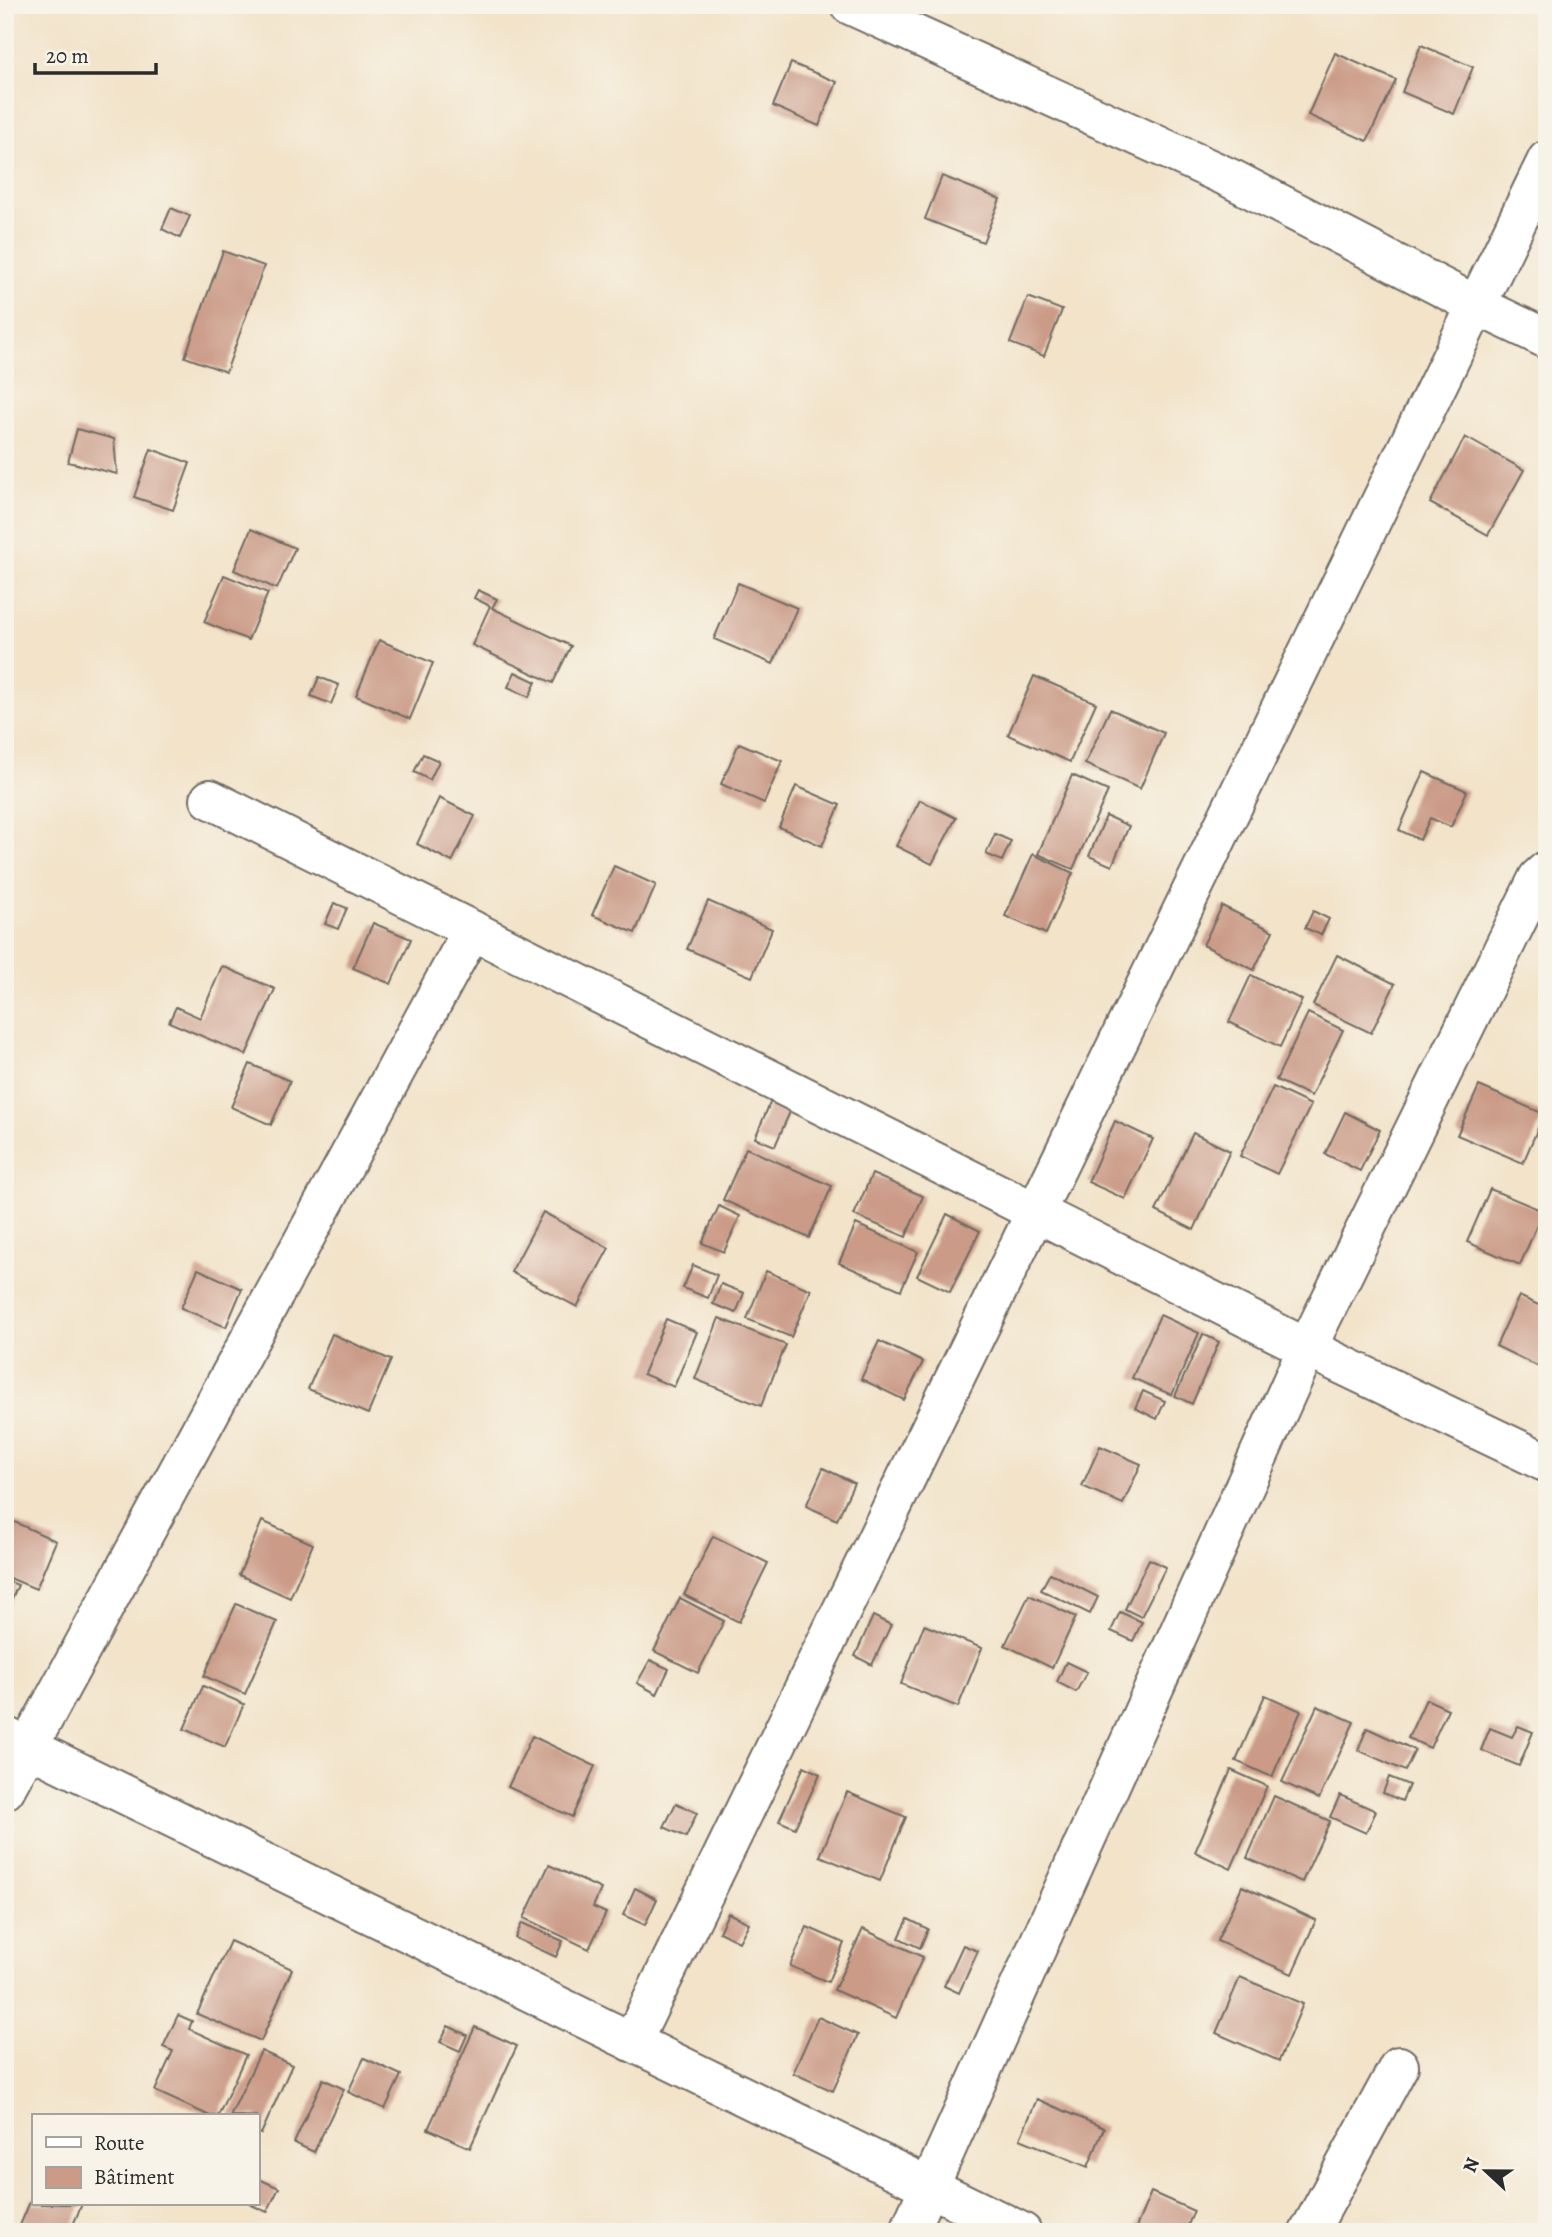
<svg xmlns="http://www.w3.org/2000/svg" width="1552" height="2237" font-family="Alegreya,serif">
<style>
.building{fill:#cb9b88}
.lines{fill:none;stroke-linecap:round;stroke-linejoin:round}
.minor-casing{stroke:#716b62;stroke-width:42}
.minor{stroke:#fff;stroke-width:38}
</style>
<rect width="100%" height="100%" fill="#f7f3e8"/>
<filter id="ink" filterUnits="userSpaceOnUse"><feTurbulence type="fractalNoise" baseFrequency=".0143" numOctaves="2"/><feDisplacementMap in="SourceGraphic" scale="14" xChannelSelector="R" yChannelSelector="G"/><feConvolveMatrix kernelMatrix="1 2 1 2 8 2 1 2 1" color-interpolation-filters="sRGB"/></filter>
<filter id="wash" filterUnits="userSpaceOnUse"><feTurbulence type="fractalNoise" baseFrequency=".00686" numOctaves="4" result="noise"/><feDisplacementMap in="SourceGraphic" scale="28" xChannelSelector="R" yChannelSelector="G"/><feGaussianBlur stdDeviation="1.57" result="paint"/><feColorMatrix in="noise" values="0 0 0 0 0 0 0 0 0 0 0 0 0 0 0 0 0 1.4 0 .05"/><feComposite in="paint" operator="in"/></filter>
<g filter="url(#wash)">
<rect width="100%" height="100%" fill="#f2e3c9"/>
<g id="blocks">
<g class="building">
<polygon points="1421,45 1473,67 1454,114 1402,92"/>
<polygon points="1335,53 1396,80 1367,141 1308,115"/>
<polygon points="791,63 837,82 819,126 773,106"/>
<polygon points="942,176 1000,199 983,242 925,219"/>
<polygon points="171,208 190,216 180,238 162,229"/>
<polygon points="223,251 264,266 226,372 185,357"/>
<polygon points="1028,297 1062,310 1044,356 1010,343"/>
<polygon points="77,429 114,439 117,474 68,462"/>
<polygon points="1465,437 1524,470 1488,535 1430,503"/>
<polygon points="151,449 190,463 173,510 134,497"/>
<polygon points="251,529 295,548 277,589 234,570"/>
<polygon points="224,575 268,593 248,640 204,622"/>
<polygon points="738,583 797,608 773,664 714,639"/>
<polygon points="478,590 497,599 492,608 571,646 553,683 472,645 490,606 474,598"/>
<polygon points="379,640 433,663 410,719 356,696"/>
<polygon points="515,672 536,682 529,697 508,687"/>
<polygon points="1034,676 1096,703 1070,762 1008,735"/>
<polygon points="319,677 339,685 331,704 311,696"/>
<polygon points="1110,709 1164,733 1140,789 1085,764"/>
<polygon points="739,743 782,761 764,803 721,784"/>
<polygon points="423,754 439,761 430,780 414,772"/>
<polygon points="1424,772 1467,791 1451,827 1430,818 1420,840 1399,830"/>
<polygon points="1072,775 1108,791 1073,869 1038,854"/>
<polygon points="796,786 840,805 822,846 779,827"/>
<polygon points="439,798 475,816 452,862 417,844"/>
<polygon points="920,800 956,818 932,864 896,846"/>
<polygon points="1106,816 1129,826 1112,866 1089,856"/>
<polygon points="995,834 1011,841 1002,861 986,854"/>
<polygon points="1033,854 1073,873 1046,934 1005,916"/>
<polygon points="614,866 656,885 635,933 592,915"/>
<polygon points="708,901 772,929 752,977 687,949"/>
<polygon points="334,903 347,908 338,929 325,924"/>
<polygon points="1222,906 1273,931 1254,970 1203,945"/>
<polygon points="1313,911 1329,919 1321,935 1305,928"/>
<polygon points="373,923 411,939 391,984 353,968"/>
<polygon points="1337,955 1395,984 1371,1033 1313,1005"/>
<polygon points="222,966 275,989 246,1055 169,1022 176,1007 200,1018"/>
<polygon points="1251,975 1302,1000 1280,1047 1229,1022"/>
<polygon points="1308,1013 1343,1030 1311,1096 1276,1080"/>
<polygon points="250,1064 290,1081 271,1125 231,1107"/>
<polygon points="1479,1086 1544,1114 1523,1163 1457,1135"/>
<polygon points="1273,1087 1311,1105 1277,1174 1240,1156"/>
<polygon points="773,1096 793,1105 775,1146 755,1138"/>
<polygon points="1345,1112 1380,1130 1360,1171 1325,1154"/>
<polygon points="1115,1121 1153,1139 1125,1199 1088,1182"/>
<polygon points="1193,1133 1230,1151 1194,1230 1156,1211"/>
<polygon points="746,1148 832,1186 809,1238 723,1200"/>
<polygon points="872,1174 923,1196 906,1237 854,1215"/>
<polygon points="1490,1189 1543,1211 1520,1265 1467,1242"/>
<polygon points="719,1206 740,1216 724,1252 702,1243"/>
<polygon points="543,1212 609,1248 577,1307 511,1272"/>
<polygon points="947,1214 980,1231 950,1292 917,1276"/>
<polygon points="856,1224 918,1252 901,1290 839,1263"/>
<polygon points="693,1265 717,1275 708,1298 683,1288"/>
<polygon points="198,1269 242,1289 226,1327 181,1308"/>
<polygon points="766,1271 811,1290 791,1337 747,1319"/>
<polygon points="721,1284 744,1293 736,1313 713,1304"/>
<polygon points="1519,1296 1547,1309 1545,1370 1496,1346"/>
<polygon points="1160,1315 1199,1333 1172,1395 1132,1378"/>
<polygon points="719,1318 786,1345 761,1406 695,1379"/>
<polygon points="666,1319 697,1332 674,1387 643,1374"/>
<polygon points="332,1334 391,1360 368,1414 308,1389"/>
<polygon points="1203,1334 1219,1342 1192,1404 1175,1396"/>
<polygon points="879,1341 923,1362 904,1400 861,1379"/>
<polygon points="1143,1391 1165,1401 1157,1419 1135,1408"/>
<polygon points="1100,1446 1141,1464 1123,1504 1082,1486"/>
<polygon points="823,1468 854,1483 837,1520 806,1506"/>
<polygon points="6,1518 56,1541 36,1589 5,1576"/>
<polygon points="262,1521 313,1544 290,1598 239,1575"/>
<polygon points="713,1536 768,1563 739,1622 684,1595"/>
<polygon points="1149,1559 1166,1567 1141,1617 1125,1609"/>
<polygon points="1050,1573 1098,1597 1090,1614 1041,1590"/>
<polygon points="5,1580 18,1585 5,1614"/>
<polygon points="1029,1595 1076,1617 1052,1668 1005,1645"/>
<polygon points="680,1598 724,1621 698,1673 654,1651"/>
<polygon points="236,1604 277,1622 245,1694 204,1676"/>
<polygon points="1120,1612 1142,1622 1133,1641 1111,1631"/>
<polygon points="873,1616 891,1625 872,1665 855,1656"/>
<polygon points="924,1625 982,1648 958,1707 901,1684"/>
<polygon points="650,1660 669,1669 657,1694 637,1683"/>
<polygon points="1066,1662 1087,1672 1076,1692 1057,1682"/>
<polygon points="203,1686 244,1704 225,1747 184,1729"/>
<polygon points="1265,1695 1301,1711 1272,1777 1236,1761"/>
<polygon points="1426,1699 1448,1709 1430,1748 1408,1738"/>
<polygon points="1317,1706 1354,1722 1319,1799 1282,1782"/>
<polygon points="1518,1726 1533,1732 1519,1766 1481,1750 1490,1728 1512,1737"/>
<polygon points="1367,1728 1415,1750 1405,1771 1358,1750"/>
<polygon points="532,1736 595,1766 572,1817 508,1787"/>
<polygon points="804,1766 820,1774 795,1828 779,1821"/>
<polygon points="1231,1770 1267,1786 1231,1869 1195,1852"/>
<polygon points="1389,1777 1409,1785 1402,1801 1383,1793"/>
<polygon points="847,1792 906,1817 880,1881 820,1856"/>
<polygon points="1340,1795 1376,1811 1366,1833 1330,1817"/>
<polygon points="1274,1796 1330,1821 1302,1882 1247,1858"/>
<polygon points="676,1803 697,1813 686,1837 664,1827"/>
<polygon points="549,1865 601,1889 593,1907 606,1913 589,1949 524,1918"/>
<polygon points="1242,1886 1316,1920 1292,1974 1217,1941"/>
<polygon points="635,1888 657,1899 645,1925 623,1915"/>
<polygon points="728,1913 749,1923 739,1942 719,1932"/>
<polygon points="908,1919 928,1929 920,1948 899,1938"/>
<polygon points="522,1923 563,1941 556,1957 515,1938"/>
<polygon points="807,1927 844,1943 828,1982 790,1966"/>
<polygon points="863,1929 923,1957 896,2018 834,1990"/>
<polygon points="230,1941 292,1969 261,2041 197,2014"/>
<polygon points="963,1945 978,1951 959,1993 944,1986"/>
<polygon points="1240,1977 1303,2004 1279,2061 1216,2033"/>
<polygon points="178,2015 192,2021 189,2029 246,2055 218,2116 210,2116 155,2091 173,2051 163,2047"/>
<polygon points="818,2017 858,2035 833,2091 793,2073"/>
<polygon points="448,2026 467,2035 460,2051 440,2042"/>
<polygon points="475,2027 517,2046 470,2148 428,2129"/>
<polygon points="261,2051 292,2065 261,2134 257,2133 257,2116 230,2116"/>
<polygon points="364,2058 401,2075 385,2109 348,2092"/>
<polygon points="323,2079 344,2089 314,2152 294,2143"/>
<polygon points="1037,2099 1104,2128 1088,2167 1020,2139"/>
<polygon points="257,2178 279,2188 267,2212 249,2204 257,2204"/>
<polygon points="1151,2192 1194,2211 1185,2232 1134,2232"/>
<polygon points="33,2195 33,2204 82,2204 70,2232 23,2232 18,2230"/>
</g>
</g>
</g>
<g filter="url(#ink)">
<use href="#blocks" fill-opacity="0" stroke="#716b62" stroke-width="2"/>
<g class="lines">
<g class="minor-casing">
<g id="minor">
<polyline points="850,5 1232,179 1476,305 1547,339"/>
<polyline points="210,799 1307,1348 1547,1463"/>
<polyline points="5,1736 1022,2232"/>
<polyline points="5,1790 472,930"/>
<polyline points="632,2042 1547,160"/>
<polyline points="909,2232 1307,1348 1538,878 1547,870"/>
<polyline points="1309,2232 1399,2066"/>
</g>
</g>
<use href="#minor" class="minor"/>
</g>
</g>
<rect width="1552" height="2237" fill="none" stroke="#f7f3e8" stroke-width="28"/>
<rect x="32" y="2114" width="228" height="91" fill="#f7f3e8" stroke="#a5a39c" stroke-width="2"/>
<rect x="46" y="2137" width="35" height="10" fill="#ffffff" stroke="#a5a39c" stroke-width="2"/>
<text x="94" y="2150" font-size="21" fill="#2b2b2b">Route</text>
<rect x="46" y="2167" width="35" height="21" fill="#cb9b88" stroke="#a5a39c" stroke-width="2"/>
<text x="94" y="2184" font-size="21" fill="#2b2b2b">Bâtiment</text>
<g transform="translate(1486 2171) rotate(292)" stroke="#f7f3e8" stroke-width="5" paint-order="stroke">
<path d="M0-5L12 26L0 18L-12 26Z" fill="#2b2b2b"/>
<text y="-10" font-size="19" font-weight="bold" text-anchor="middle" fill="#2b2b2b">N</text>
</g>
<path d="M35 63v10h121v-10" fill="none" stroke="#2b2b2b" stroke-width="3.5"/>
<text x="46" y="63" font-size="21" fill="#2b2b2b" stroke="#f7f3e8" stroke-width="5" paint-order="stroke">20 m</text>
</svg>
